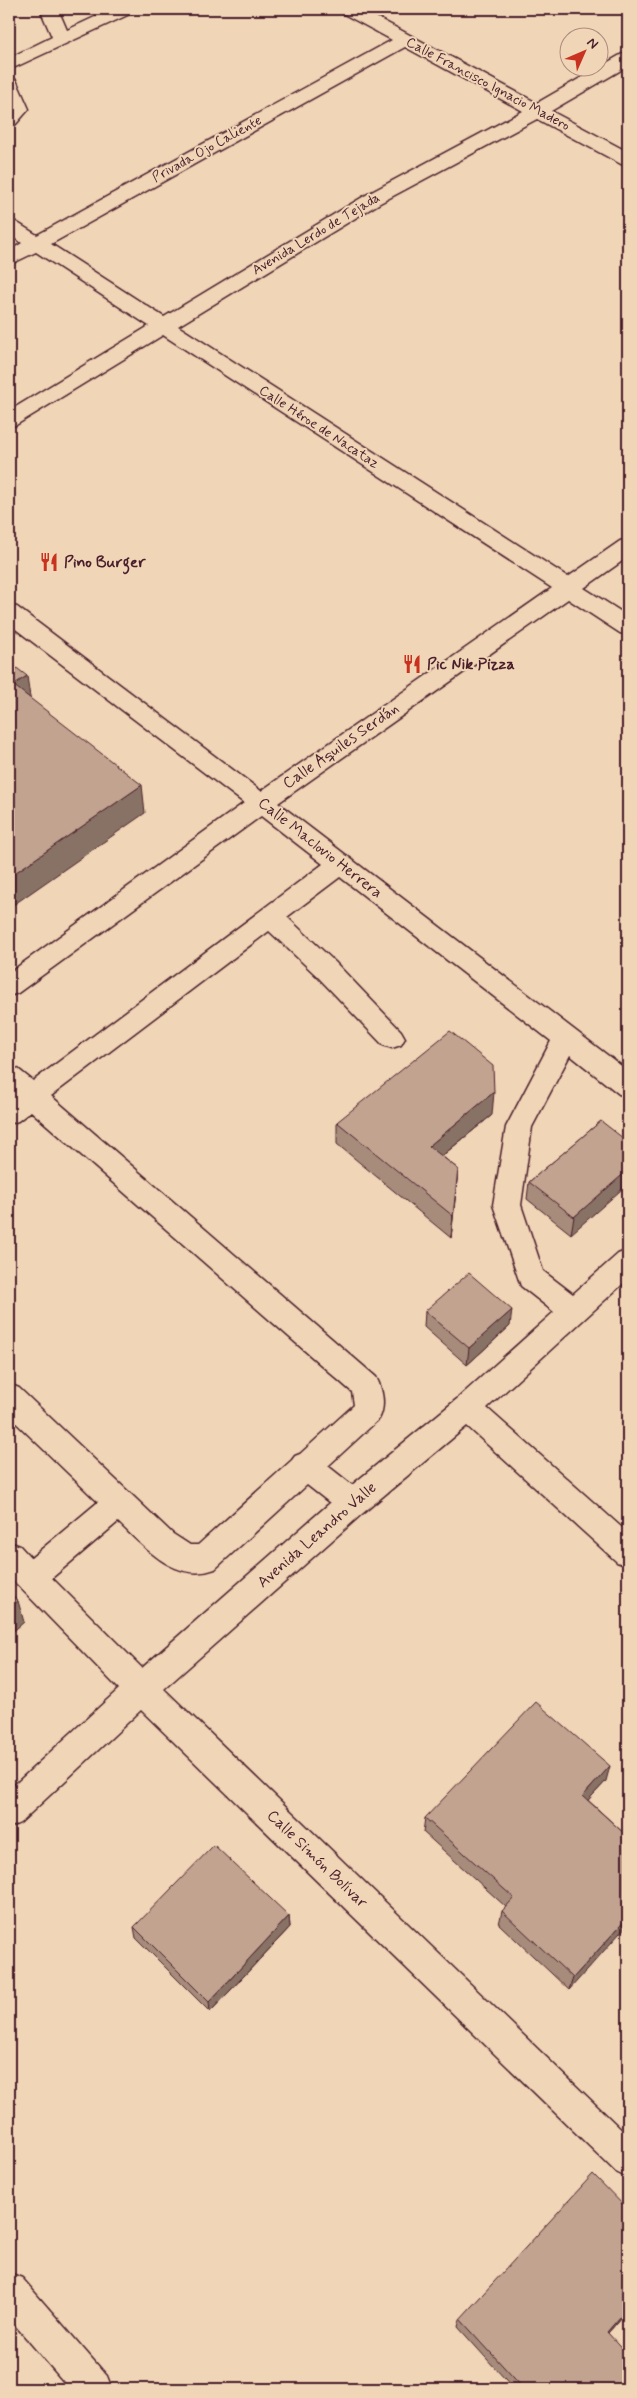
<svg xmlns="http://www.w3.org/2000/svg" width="637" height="2398" font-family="Mynerve,sans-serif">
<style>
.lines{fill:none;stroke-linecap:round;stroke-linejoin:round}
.minor-casing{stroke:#4a1f2b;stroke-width:3}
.minor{fill:#f0d5b7;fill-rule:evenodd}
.wall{fill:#a78c7c;stroke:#4a1f2b}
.shaded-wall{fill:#887265;stroke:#4a1f2b}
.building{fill:#c2a390;stroke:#4a1f2b}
.labels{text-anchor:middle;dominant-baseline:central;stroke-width:4;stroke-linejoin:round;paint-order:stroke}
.far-street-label{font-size:14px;fill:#4a1f2b;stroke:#f0d5b7}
.poi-label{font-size:16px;font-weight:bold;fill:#4a1f2b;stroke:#f0d5b7;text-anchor:start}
.street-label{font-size:16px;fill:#4a1f2b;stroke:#f0d5b7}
</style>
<rect width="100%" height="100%" fill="#f0d5b7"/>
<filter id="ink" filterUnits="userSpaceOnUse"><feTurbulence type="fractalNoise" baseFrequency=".02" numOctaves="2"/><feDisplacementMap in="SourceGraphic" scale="10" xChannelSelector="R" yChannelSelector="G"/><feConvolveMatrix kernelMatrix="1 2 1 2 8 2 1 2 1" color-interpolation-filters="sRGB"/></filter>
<g filter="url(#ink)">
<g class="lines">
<g class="minor-casing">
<g id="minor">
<polygon points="40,9 58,9 67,30 112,9 135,9 132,13 9,70 9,58 52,37"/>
<path d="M339,9H361L537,103L622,54L628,53V66L551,111L628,152V166L621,164L537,119L380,203L178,326L568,577L620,541L628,539V557L584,588L628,616V635L620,633L568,599L278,803L628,1071V1097L619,1094L570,1055L532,1127L521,1205L543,1271L573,1294L618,1254L628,1250V1279L487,1408L628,1533V1566L617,1562L467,1426L363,1513L164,1689L628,2136V2178L616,2172L141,1710L20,1823L9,1828V1790L119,1689L9,1576V1542L20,1546L31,1558L98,1502L9,1416V1384L19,1388L173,1534L190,1545H198L292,1460L295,1456L300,1454L354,1405L352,1392L31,1111L18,1121L9,1124V1098L13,1095L9,1091V1065L18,1069L33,1081L323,864L261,816L18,993L9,996V973L244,803L9,624V605L17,607L261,791L552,588L163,335L16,425L9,427V411L149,326L36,252L9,265V251L22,243L9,235V220L16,222L37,235L392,40L342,13ZM405,47L523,111L366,195L164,317L51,244ZM340,877L551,1041L506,1127L493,1205L521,1286L554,1312L457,1399L352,1485L328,1466L379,1419C386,1406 383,1390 376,1377L51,1096L269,931L317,976L383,1045L392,1048L401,1045L405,1038L401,1031L335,962L287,917ZM307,1485L330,1503L142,1668L52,1578L118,1522C145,1547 175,1584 215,1569Z"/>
<polygon points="9,78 16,80 29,109 16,124 9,126"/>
<polygon points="9,2273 22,2278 107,2376 112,2389 70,2389 9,2318"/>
</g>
</g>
<use href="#minor" class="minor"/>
</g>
<g class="wall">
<polygon points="492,1115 442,1156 458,1169 451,1238 337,1144 337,1122"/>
<polygon points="601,1121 571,1234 527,1199 529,1182"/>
<polygon points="425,1311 510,1326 467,1365 424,1327"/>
<polygon points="606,1781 588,1800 628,1837 569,1990 499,1924 502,1911 506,1907 423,1832 425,1818"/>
<polygon points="289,1916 290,1927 210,2012 136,1938 134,1927"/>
<polygon points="628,2210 628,2310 608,2333 628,2389 514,2389 458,2327 460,2319"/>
</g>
<g class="shaded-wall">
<polygon points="9,9 18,9 9,13"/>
<polygon points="27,676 31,704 13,685"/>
<polygon points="142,785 145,813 9,908 9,877"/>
<polygon points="494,1092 492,1115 427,1168 429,1146"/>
<polygon points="458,1169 456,1191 451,1238 453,1216"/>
<polygon points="628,1170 628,1184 571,1234 574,1217"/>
<polygon points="512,1310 510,1326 467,1365 469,1348"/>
<polygon points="18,1601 24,1622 9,1635 9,1609"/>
<polygon points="610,1766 606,1781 579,1810 583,1796"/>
<polygon points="289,1916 290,1927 210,2012 209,2002"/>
<polygon points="628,1917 628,1924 569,1990 573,1978"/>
<polygon points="628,2308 628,2310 602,2340 607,2332"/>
</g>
<g class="building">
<polygon points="9,662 27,676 13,685 142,785 9,877"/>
<polygon points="450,1031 493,1066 494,1092 429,1146 458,1169 453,1216 337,1122"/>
<polygon points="601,1121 628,1142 628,1170 574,1217 529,1182"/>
<polygon points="469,1273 512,1310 469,1348 425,1311"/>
<polygon points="9,1591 18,1601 9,1609"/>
<polygon points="536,1702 610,1766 583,1796 628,1837 628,1917 573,1978 502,1911 514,1898 425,1818"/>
<polygon points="214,1845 289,1916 209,2002 134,1927"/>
<polygon points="593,2174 628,2210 628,2308 607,2332 628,2355 628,2389 524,2389 460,2319"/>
</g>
</g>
<defs>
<g id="restaurant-bare" transform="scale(1.5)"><path d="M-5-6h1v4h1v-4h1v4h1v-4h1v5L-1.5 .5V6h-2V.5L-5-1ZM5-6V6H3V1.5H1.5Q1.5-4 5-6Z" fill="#c8321e" stroke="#f0d5b7" stroke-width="2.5" paint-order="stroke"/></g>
</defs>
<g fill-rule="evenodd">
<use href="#restaurant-bare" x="49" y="562"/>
<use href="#restaurant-bare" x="412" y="664"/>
</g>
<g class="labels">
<g class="far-street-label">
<text transform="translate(488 84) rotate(28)">Calle Francisco Ignacio Madero</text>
<text transform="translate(207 149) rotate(-29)">Privada Ojo Caliente</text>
<text transform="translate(316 234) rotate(-31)">Avenida Lerdo de Tejada</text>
<text transform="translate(319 427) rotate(33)">Calle Héroe de Nacataz</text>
</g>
<g class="poi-label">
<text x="64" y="562">Pino Burger</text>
<text x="427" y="664">Pic Nik Pizza</text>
</g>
<g class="street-label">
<text transform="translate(341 746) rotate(-35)">Calle Aquiles Serdán</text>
<text transform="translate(320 848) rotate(38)">Calle Maclovio Herrera</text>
<text transform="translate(317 1535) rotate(-41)">Avenida Leandro Valle</text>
<text transform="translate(317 1859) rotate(44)">Calle Simón Bolívar</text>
</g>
</g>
<rect width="637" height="2398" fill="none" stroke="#f0d5b7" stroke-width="30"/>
<rect x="15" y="15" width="607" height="2368" fill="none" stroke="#4a1f2b" stroke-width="2" filter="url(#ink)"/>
<g transform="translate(584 52) rotate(45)"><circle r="24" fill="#f0d5b7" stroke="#ae8c7f"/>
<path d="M0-4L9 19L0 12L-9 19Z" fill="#c8321e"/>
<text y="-8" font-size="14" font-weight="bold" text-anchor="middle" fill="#4a1f2b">N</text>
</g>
</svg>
